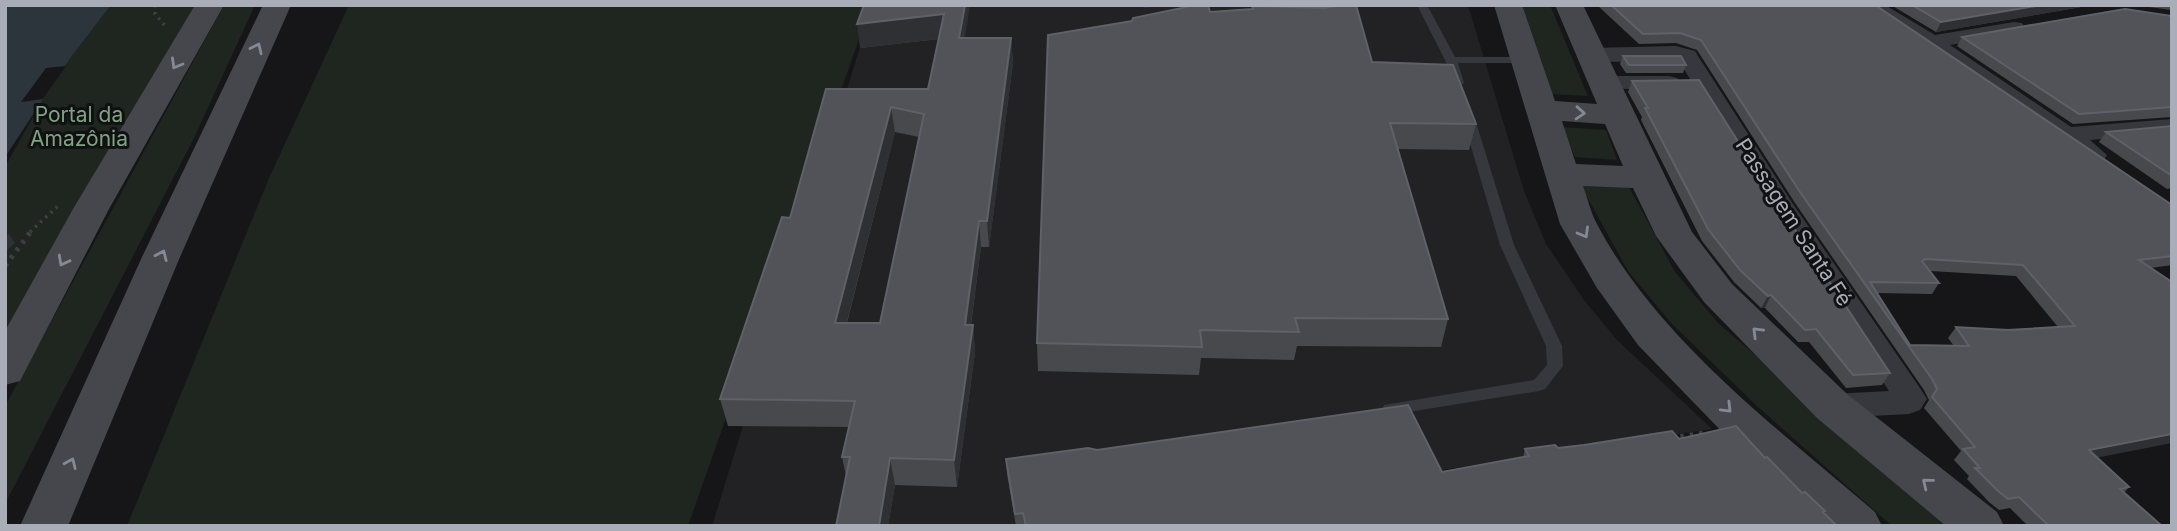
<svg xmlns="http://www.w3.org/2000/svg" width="2177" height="531" font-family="Inter,sans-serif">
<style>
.built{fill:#222225}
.green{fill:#1e261f}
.water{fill:#2c353c}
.pier{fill:#161618}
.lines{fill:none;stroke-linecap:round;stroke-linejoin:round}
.path-far1{stroke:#3d3f44;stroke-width:3.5;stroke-dasharray:2.5 4.5;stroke-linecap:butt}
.path{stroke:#3d3f44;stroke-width:5;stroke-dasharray:3.5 6;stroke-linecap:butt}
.lane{fill:#37383d;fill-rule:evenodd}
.street{fill:#37383d;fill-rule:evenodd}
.secondary{fill:#45474d;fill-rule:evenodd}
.wall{fill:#47494d;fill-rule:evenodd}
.shaded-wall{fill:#2f3033}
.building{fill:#525359;stroke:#5f6168;stroke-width:2;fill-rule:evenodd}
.oneway{stroke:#858993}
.labels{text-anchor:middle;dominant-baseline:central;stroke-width:6;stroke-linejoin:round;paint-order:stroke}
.park-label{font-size:21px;fill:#7fa381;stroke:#111113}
.street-label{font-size:21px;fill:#a8adb8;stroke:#111113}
</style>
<rect width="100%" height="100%" fill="#161618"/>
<polygon class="built" points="873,5 1468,5 1524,191 1546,244 1584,300 1616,339 1712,429 1323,488 1102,526 712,526"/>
<g class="green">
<polygon points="111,5 199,5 5,351 5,167 43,99 71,57"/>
<polygon points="224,5 255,5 194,138 5,504 5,406"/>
<polygon points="349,5 871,5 688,526 127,526 269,178"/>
<polygon points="1519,5 1550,5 1588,96 1549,94"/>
<polygon points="1562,127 1606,130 1617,160 1575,157"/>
<polygon points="1581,186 1629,187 1675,272 1719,324 1956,526 1892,526 1758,407 1671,323 1628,271"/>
</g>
<polygon class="water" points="5,5 111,5 71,57 5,157"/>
<polygon class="pier" points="66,66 43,99 21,102 46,68"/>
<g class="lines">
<g class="path-far1">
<polyline points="155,5 155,14 167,28"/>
<polyline points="30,232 60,204"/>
</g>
<g class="path">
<polyline points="5,266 32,230"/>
<polyline points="1671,438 1704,433"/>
</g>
<g class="lane">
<polygon points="1417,5 1427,5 1455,57 1527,57 1533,60 1527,63 1458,63 1464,83 1458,86 1454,85 1445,60"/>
<polygon points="1468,112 1474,116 1514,245 1562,346 1563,366 1545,389 1539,391 1390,415 1384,413 1382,409 1384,405 1534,380 1547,365 1546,346 1500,245 1462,116"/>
</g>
<g class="street">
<polygon points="1860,5 1885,5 1935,35 2014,22 2022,23 2025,28 2022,33 1950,45 2071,127 2172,119 2172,133 2090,140 2107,155 2104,160 2095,162 2086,160"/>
<polygon points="1676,46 1695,51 1698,56 1793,204 1922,391 1927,399 1920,410 1909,414 1832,418 1821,414 1816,406 1821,398 1832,394 1889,391 1768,206 1679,61 1591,62 1583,60 1580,55 1583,50 1591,48"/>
<polygon points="1605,76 1669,76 1677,78 1681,83 1677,88 1669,90 1597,88 1593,83 1597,78"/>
</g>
<g class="secondary">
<polygon points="195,5 224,5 109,209 20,381 5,385 5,331 73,209"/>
<polygon points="263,5 291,5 180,257 68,526 20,526 142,257"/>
<path d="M1494,5H1522L1555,101L1597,104L1555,5H1583L1692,232L1732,284L1847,394L1997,512L2004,526H1946L1817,418L1704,302L1656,236L1633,188L1583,186C1588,199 1591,214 1598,226C1658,339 1779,430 1875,512L1882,526H1825L1729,439L1638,345L1597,288L1560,224ZM1562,121L1605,124L1623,166L1576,164Z"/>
</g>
</g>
<g class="wall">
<path d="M864,5L965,38H1011L1013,63L989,247H981L971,325H973L975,352L957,487L895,485L888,526H836L846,476L842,457L849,427L728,426L720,399L790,218L826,89H928L939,39L860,48ZM895,132L919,137L880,323H847Z"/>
<path d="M1597,5H1875L2172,205V265L2151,268L2098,458L2129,487L2124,493L2162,526H2028L2010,508L1999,510L1989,502L1967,479L1969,476L1954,460L1961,451L1924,408L1929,400L1924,390L1795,203L1697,50L1676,43L1639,44ZM1930,271L2016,276L2058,327L2008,330L1956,327L1948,338L1954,346L1910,345L1877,293L1932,294L1939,283Z"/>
<polygon points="1891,5 2093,5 1936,32"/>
<polygon points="2133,5 2172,5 2172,10"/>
<polygon points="1252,6 1372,62 1476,124 1469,150 1398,149 1448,319 1441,347 1297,346 1294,360 1201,358 1199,375 1038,371 1037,343 1210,12 1252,9"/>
<polygon points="2172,16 2172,117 2073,124 1957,46 1962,37"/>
<polygon points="1623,56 1686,65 1683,73 1626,73 1620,64"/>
<polygon points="1632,81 1772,195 1890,373 1882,385 1846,388 1809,342 1798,342 1765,308 1761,308 1734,282 1702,241 1641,120 1642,117 1628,92"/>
<polygon points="2172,126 2172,188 2167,189 2099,142 2106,132"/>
<polygon points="1679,439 1765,458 1802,493 1825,511 1824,513 1837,526 1016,526 1007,474 1006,459 1097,450 1442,472 1523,457 1525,449 1558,448"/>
</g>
<g class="shaded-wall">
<polygon points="965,5 970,5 961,62 959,38"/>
<polygon points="1144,5 1168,5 1144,8"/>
<polygon points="2042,5 2093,5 1936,32 1941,22"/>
<polygon points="944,14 947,38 860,48 857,24"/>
<polygon points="1011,38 1013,63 989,247 987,221"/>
<polygon points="891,107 895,132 840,349 835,323"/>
<polygon points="979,221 981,247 967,352 965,325"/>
<polygon points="9,234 15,243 5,252 5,237"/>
<polygon points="1771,295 1765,308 1761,308 1768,296"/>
<polygon points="973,325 975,352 957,487 954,460"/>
<polygon points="2172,434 2172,443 2080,461 2089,450"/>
<polygon points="890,458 895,485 888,526 879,526"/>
</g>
<g class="building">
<path d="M864,5H965L959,38H1011L987,221H979L965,325H973L954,460L890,458L879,526H836L850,457H842L855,401L720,399L782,217L790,218L826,89H928L944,14L857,24ZM891,107L924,114L880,323H835Z"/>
<polygon points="1187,5 1208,5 1210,12 1253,9 1252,6 1324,8 1343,5 1356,5 1372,62 1453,65 1476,124 1390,123 1448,319 1295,318 1299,332 1200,330 1202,347 1037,343 1048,35 1132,21 1133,18 1187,7"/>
<path d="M1611,5H1875L2172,205V256L2139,260L2172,282V434L2089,450L2129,487L2120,489L2162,526H2049L2019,497L2008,499L1998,491L1975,468H1980L1963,449L1975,447L1932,397L1937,389L1932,379L1800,192L1701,40L1680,33L1643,34ZM1925,259L2023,265L2075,326L2008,330L1956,327L1969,346L1910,345L1870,282L1939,283L1922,261Z"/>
<polygon points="1912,5 2042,5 1941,22"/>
<polygon points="2125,9 2172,16 2172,107 2079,114 1962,37"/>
<polygon points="1623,56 1681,56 1686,65 1629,65"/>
<polygon points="1699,80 1772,195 1890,373 1853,375 1816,329 1805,330 1771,295 1768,296 1740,270 1708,229 1645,108 1648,108 1632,81"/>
<polygon points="2172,126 2172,176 2106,132"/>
<polygon points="1408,405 1442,472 1529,456 1525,449 1555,445 1558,448 1584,445 1672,431 1679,439 1736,426 1765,458 1767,457 1802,493 1805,492 1825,511 1823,512 1837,526 1026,526 1023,513 1015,514 1006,459 1088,448 1097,450"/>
</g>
<defs><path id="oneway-chevron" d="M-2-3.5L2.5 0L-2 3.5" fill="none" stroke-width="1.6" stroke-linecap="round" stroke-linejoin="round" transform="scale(1.75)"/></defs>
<g class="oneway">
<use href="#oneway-chevron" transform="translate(257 48) rotate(-65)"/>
<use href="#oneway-chevron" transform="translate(176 64) rotate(120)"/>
<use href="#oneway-chevron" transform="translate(1580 113) rotate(4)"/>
<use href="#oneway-chevron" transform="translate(1584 233) rotate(60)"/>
<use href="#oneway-chevron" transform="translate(162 255) rotate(-66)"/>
<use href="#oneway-chevron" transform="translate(63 261) rotate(118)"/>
<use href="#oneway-chevron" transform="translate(1757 332) rotate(-135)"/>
<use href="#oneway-chevron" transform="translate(1727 408) rotate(45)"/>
<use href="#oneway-chevron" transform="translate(71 463) rotate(-66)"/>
<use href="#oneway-chevron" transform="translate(1927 483) rotate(-141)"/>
</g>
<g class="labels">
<g class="park-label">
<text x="79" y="114">Portal da<tspan x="79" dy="24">Amazônia</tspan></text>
</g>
<g class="street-label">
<text transform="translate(1794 222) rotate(57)">Passagem Santa Fé</text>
</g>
</g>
<rect width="2177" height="531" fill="none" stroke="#a8adb8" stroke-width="14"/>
</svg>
